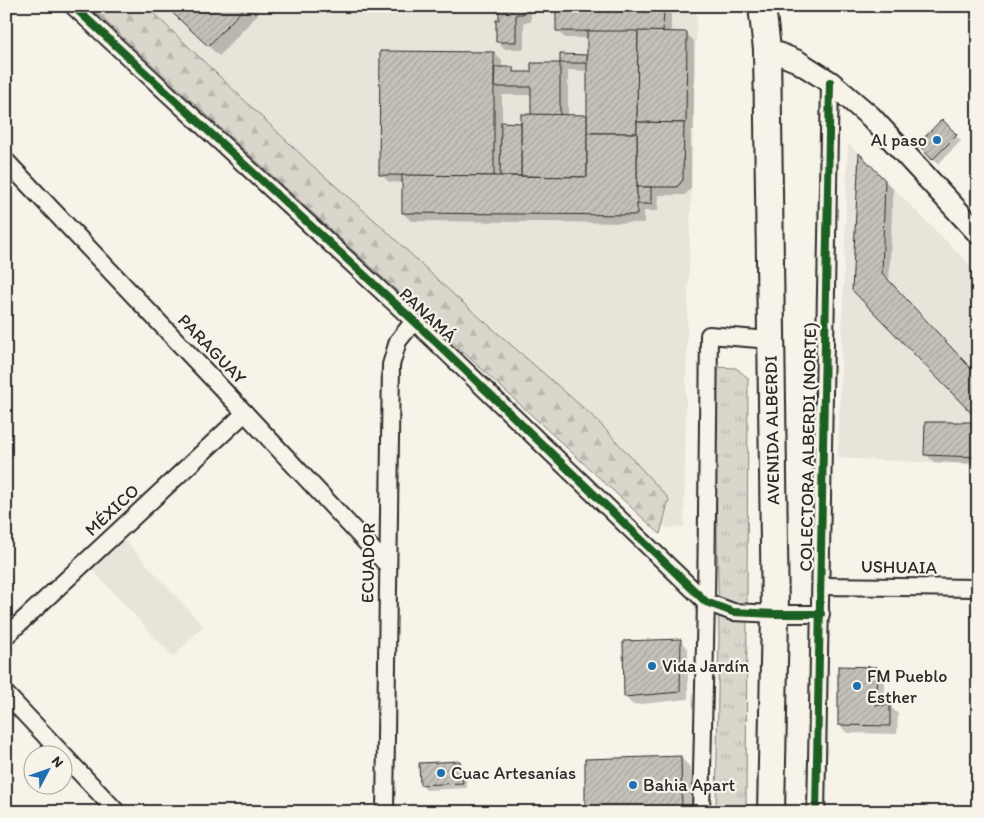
<svg xmlns="http://www.w3.org/2000/svg" width="984" height="818" font-family="Itim,sans-serif">
<style>
.built{fill:#e8e4da}
.forest{fill:url(#forest-firs);stroke:#82807c}
.park{fill:url(#park-tufts);stroke:#82807c}
.shadow{fill:#0003;fill-rule:evenodd}
.building{fill:url(#building-hatch);stroke:#2b2b2b}
.lines{fill:none;stroke-linecap:round;stroke-linejoin:round}
.minor-casing{stroke:#2b2b2b;stroke-width:20}
.tertiary-casing{stroke:#2b2b2b;stroke-width:25}
.primary-casing{stroke:#2b2b2b;stroke-width:30}
.minor{stroke:#f7f3e8;stroke-width:16}
.tertiary{stroke:#f7f3e8;stroke-width:21}
.primary{stroke:#f7f3e8;stroke-width:26}
.cycleway-casing{stroke:#f7f3e8;stroke-width:11}
.cycleway{stroke:#1b5e20;stroke-width:8}
.poi-dot{fill:#1f6fb2;stroke:#f7f3e8;stroke-width:2}
.labels{text-anchor:middle;dominant-baseline:central;stroke-width:4.5;stroke-linejoin:round;paint-order:stroke}
.poi-label{font-size:18px;fill:#2b2b2b;stroke:#f7f3e8;text-anchor:start}
.street-label{font-size:18px;fill:#2b2b2b;stroke:#f7f3e8}
</style>
<defs>
<pattern id="forest-firs" width="22" height="20" patternUnits="userSpaceOnUse" patternTransform="scale(1.25)"><rect width="22" height="20" fill="#dad6cc"/><path d="M5 1l3.5 6h-7zM16 11l3.5 6h-7z" fill="#bbb8af"/></pattern>
<pattern id="park-tufts" width="24" height="20" patternUnits="userSpaceOnUse" patternTransform="scale(1.25)"><rect width="24" height="20" fill="#dad6cc"/><path d="M3 7l-1-3M5 7V3M7 7l1-3M15 17l-1-3M17 17v-4M19 17l1-3" fill="none" stroke="#bbb8af"/></pattern>
<pattern id="building-hatch" width="6" height="6" patternUnits="userSpaceOnUse" patternTransform="scale(1.25)"><rect width="6" height="6" fill="#c4c1b9"/><path d="M-1 1l2-2M0 6l6-6M5 7l2-2" fill="none" stroke="#a9a69f"/></pattern>
</defs>
<rect width="100%" height="100%" fill="#f7f3e8"/>
<filter id="ink" filterUnits="userSpaceOnUse"><feTurbulence type="fractalNoise" baseFrequency=".02" numOctaves="2"/><feDisplacementMap in="SourceGraphic" scale="10" xChannelSelector="R" yChannelSelector="G"/><feConvolveMatrix kernelMatrix="1 2 1 2 8 2 1 2 1" color-interpolation-filters="sRGB"/></filter>
<g filter="url(#ink)">
<g class="built">
<polygon points="100,6 697,6 687,333 684,527 666,528"/>
<polygon points="848,143 978,273 978,465 838,458"/>
<polygon points="123,538 203,626 173,657 91,568"/>
</g>
<polygon class="forest" points="89,6 146,6 314,167 379,224 454,295 596,419 669,499 660,534"/>
<polygon class="park" points="714,367 736,368 748,378 746,812 716,812 719,636"/>
<g class="shadow">
<polygon points="166,6 250,6 258,14 219,56"/>
<polygon points="513,6 531,6 531,22 524,22 524,49 505,49 497,41 513,11"/>
<path d="M557,6H671V33H686L694,41V130H691V188L685,195H659L658,211H644V223L411,221L403,213V183L389,182L381,174L494,53L502,61V68H512L517,73H533L532,64H562V56H589V38H565L557,30ZM568,70L589,71L588,116H568ZM502,95H532V116L522,124H502Z"/>
<polygon points="942,121 961,141 938,164 919,144"/>
<polygon points="860,156 893,189 889,282 853,290"/>
<polygon points="978,423 978,464 934,462 926,454"/>
<polygon points="680,641 688,649 688,699 633,705 625,697"/>
<polygon points="876,668 884,676 884,706 890,706 898,714 897,734 847,733 839,725"/>
<polygon points="681,758 691,768 692,812 586,812"/>
<polygon points="460,763 465,768 467,788 426,790 421,785"/>
</g>
<g class="building">
<polygon points="165,6 246,6 208,46"/>
<polygon points="512,6 523,6 523,14 516,14 516,42 496,42 496,20 499,20 499,10 512,10"/>
<polygon points="556,6 664,6 663,32 556,31"/>
<polygon points="587,31 638,31 637,133 587,133"/>
<polygon points="638,31 687,32 686,123 637,122"/>
<polygon points="380,51 494,52 494,176 379,175"/>
<polygon points="560,54 587,55 587,63 560,63"/>
<polygon points="531,63 560,63 560,115 531,115 531,87 494,87 495,67 513,67 513,72 531,72"/>
<polygon points="521,114 587,115 587,177 521,176"/>
<polygon points="942,119 957,135 932,160 918,144"/>
<polygon points="501,122 521,123 521,176 500,176"/>
<polygon points="637,122 684,123 683,180 677,187 637,187"/>
<polygon points="587,133 637,133 637,215 402,213 402,175 587,177"/>
<polygon points="859,153 885,180 882,273 978,376 978,420 852,290"/>
<rect x="637" y="187" width="14" height="17"/>
<polygon points="925,422 978,422 978,457 924,455"/>
<polygon points="681,639 680,692 624,697 623,641"/>
<polygon points="838,666 877,667 876,705 890,705 890,726 838,725"/>
<polygon points="681,756 682,812 585,812 585,759"/>
<polygon points="460,761 463,783 420,785 419,763"/>
<polygon points="829,809 912,812 829,812"/>
</g>
<g class="lines">
<g class="minor-casing">
<g id="minor">
<polyline points="73,6 414,321 706,602 733,612 775,614 821,614"/>
<polyline points="6,161 245,413 388,566"/>
<polyline points="821,586 978,588"/>
<polyline points="6,636 245,413"/>
<polyline points="6,694 117,812"/>
<polyline points="385,812 391,365 398,341 414,321"/>
<polyline points="701,812 706,602 709,335 771,340"/>
<polyline points="816,812 830,82"/>
</g>
</g>
<g class="tertiary-casing">
<polyline id="tertiary" points="767,49 797,61 830,82 871,117 978,233"/>
</g>
<g class="primary-casing">
<polyline id="primary" points="762,6 767,49 775,614 771,812"/>
</g>
<use href="#minor" class="minor"/>
<use href="#tertiary" class="tertiary"/>
<use href="#primary" class="primary"/>
<g class="cycleway-casing">
<g id="cycleway">
<polyline points="73,6 414,321 706,602 733,612 775,614 821,614"/>
<polyline points="816,812 830,82"/>
</g>
</g>
<use href="#cycleway" class="cycleway"/>
</g>
</g>
<g class="poi-dot">
<circle cx="937" cy="140" r="5"/>
<circle cx="652" cy="666" r="5"/>
<circle cx="857" cy="686" r="5"/>
<circle cx="441" cy="773" r="5"/>
<circle cx="633" cy="785" r="5"/>
</g>
<g class="labels">
<g class="poi-label">
<text x="927" y="140" text-anchor="end">Al paso</text>
<text x="662" y="666">Vida Jardín</text>
<text x="867" y="676">FM Pueblo<tspan x="867" dy="21">Esther</tspan></text>
<text x="451" y="773">Cuac Artesanías</text>
<text x="643" y="785">Bahia Apart</text>
</g>
<g class="street-label">
<text transform="translate(428 315) rotate(43)">PANAMÁ</text>
<text transform="translate(212 349) rotate(46)">PARAGUAY</text>
<text transform="translate(772 430) rotate(-91)">AVENIDA ALBERDI</text>
<text transform="translate(808 447) rotate(-89)">COLECTORA ALBERDI (NORTE)</text>
<text transform="translate(112 510) rotate(-43)">MÉXICO</text>
<text transform="translate(368 563) rotate(-89)">ECUADOR</text>
<text transform="translate(899 567) rotate(1)">USHUAIA</text>
</g>
</g>
<rect width="984" height="818" fill="none" stroke="#f7f3e8" stroke-width="25"/>
<rect x="12" y="12" width="959" height="793" fill="none" stroke="#2b2b2b" stroke-width="2" filter="url(#ink)"/>
<g transform="translate(48 770) rotate(49)"><circle r="24" fill="#f7f3e8" stroke="#a5a39c"/>
<path d="M0-4L9 19L0 12L-9 19Z" fill="#1f6fb2"/>
<text y="-8" font-size="14" font-weight="bold" text-anchor="middle" fill="#2b2b2b">N</text>
</g>
</svg>
